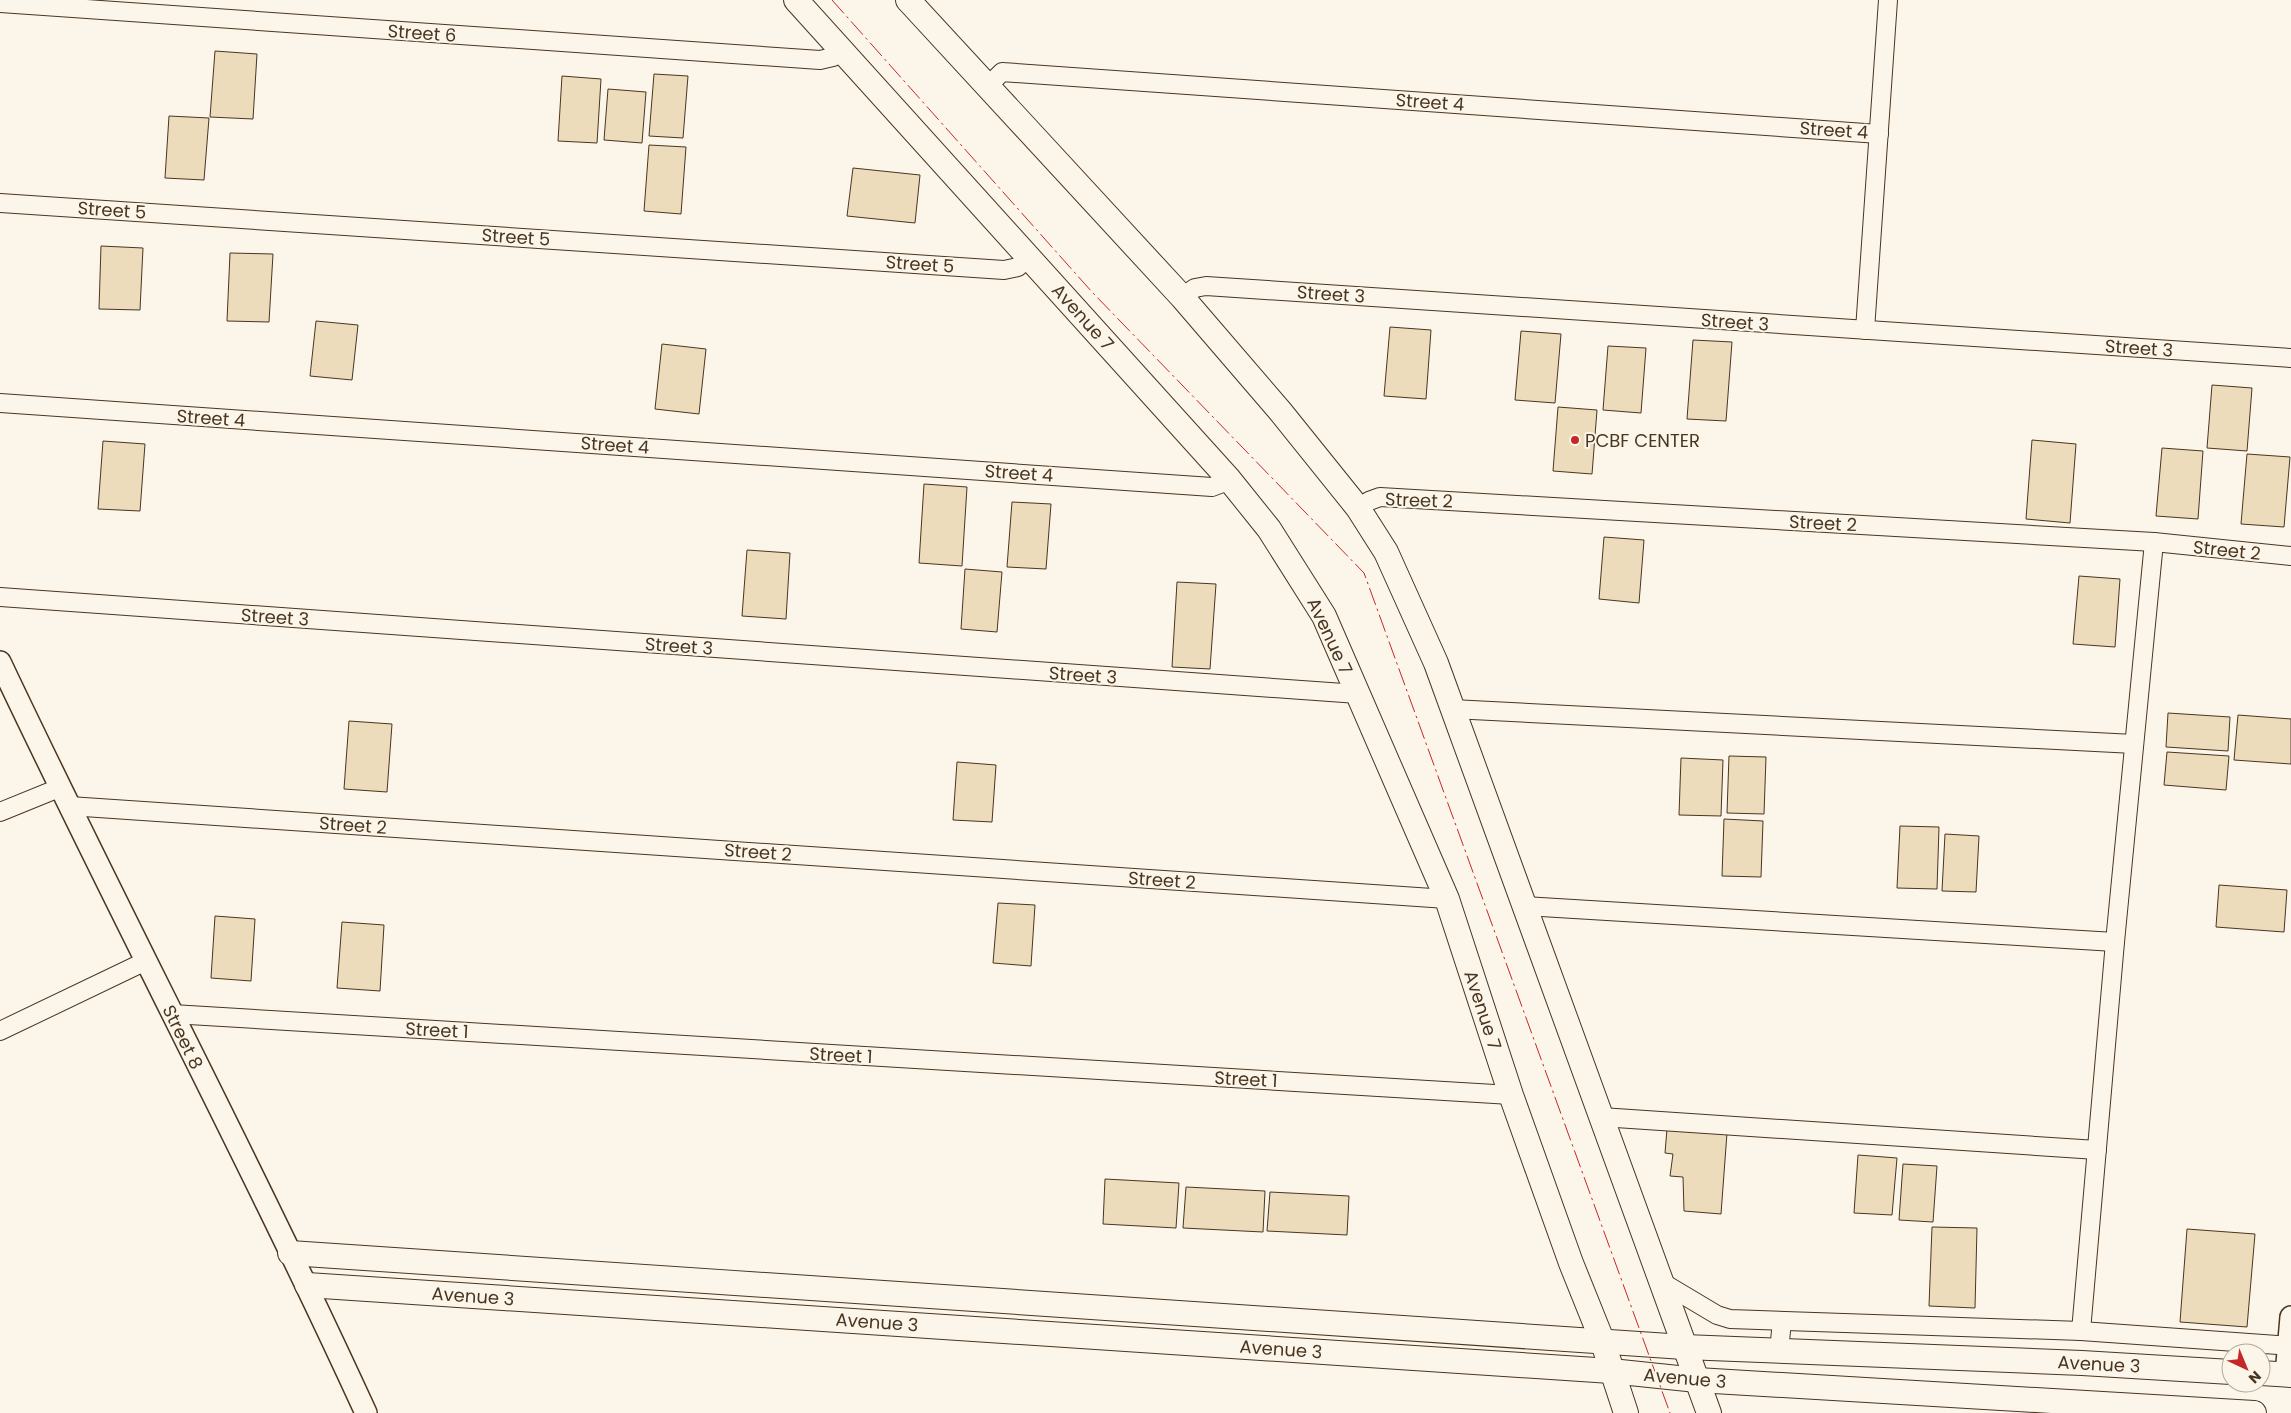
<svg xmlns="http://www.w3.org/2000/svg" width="2291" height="1413" font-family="Poppins,sans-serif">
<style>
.building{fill:#ecdcbc;stroke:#4a3520}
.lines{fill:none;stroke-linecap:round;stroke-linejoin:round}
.minor-casing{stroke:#4a3520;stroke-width:20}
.tertiary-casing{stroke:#4a3520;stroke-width:24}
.secondary-casing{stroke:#4a3520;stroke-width:26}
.minor{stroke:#fbf6e9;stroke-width:18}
.tertiary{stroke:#fbf6e9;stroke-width:21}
.secondary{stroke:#fbf6e9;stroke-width:24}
.power{stroke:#c62828;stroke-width:1;stroke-dasharray:18 4 2.5 4;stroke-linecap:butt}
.poi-dot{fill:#c62828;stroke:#fbf6e9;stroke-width:2}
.labels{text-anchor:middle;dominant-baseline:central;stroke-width:4;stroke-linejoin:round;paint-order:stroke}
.street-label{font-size:18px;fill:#4a3520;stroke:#fbf6e9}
.poi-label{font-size:18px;fill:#4a3520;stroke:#fbf6e9;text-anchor:start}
</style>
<rect width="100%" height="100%" fill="#fbf6e9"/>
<g class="building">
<polygon points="215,51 257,54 253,119 210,117"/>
<polygon points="654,74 688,76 683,138 649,136"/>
<polygon points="562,76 601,79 597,143 558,141"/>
<polygon points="608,89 646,92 642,143 604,140"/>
<polygon points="169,116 209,118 204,180 165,178"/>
<polygon points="649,145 686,147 681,214 644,211"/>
<polygon points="853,168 920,175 915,223 847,216"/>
<polygon points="101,246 143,248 140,310 99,309"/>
<polygon points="230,253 273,254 269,322 227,321"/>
<polygon points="316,321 358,325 352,380 310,376"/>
<polygon points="1390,327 1431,330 1426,399 1384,396"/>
<polygon points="1521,331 1561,334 1555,403 1515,400"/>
<polygon points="1693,340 1732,342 1726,421 1687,419"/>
<polygon points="662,344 706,349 699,414 655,409"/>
<polygon points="1608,346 1646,348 1641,413 1603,410"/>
<polygon points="2212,385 2252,388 2247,451 2207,448"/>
<polygon points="1558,407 1597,410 1592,474 1553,471"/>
<polygon points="2032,440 2076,444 2070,523 2026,519"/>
<polygon points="103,441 145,444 140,511 98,509"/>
<polygon points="2162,448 2203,451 2198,519 2156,516"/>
<polygon points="2247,454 2290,457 2284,527 2241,524"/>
<polygon points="924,484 967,487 962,566 919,563"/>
<polygon points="1012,502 1051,504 1046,569 1007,567"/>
<polygon points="1604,537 1644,540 1639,603 1599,599"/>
<polygon points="747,550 790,553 786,619 742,616"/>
<polygon points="965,569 1002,572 997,632 961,629"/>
<polygon points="2079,576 2120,579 2115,647 2073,644"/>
<polygon points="1177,582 1216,584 1210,669 1172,667"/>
<polygon points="2168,713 2230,717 2228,751 2166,747"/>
<polygon points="2238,715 2291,719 2291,764 2234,760"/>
<polygon points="349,721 392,724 387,792 344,789"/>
<polygon points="2167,752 2229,756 2226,790 2164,785"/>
<polygon points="1729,756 1766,757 1764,814 1727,813"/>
<polygon points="1681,758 1723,760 1721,816 1679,815"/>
<polygon points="957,762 996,765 992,822 953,820"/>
<polygon points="1724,819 1763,821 1761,877 1722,876"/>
<polygon points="1900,826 1939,827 1937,889 1897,888"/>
<polygon points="1945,834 1979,836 1976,892 1942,891"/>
<polygon points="2219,885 2287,890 2284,932 2216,927"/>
<polygon points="998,903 1035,905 1031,966 993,963"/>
<polygon points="215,916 255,919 251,981 211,978"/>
<polygon points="342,922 384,925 380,991 337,988"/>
<polygon points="1667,1129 1727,1133 1721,1214 1684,1211 1683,1177 1670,1176 1673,1154 1665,1153"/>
<polygon points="1858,1155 1897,1158 1892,1215 1854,1213"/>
<polygon points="1903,1164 1937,1166 1933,1222 1899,1220"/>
<polygon points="1105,1179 1179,1183 1176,1228 1103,1224"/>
<polygon points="1186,1187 1265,1191 1263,1232 1183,1228"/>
<polygon points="1270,1192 1349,1196 1347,1235 1267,1231"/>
<polygon points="1932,1227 1977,1228 1975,1308 1929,1306"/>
<polygon points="2187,1229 2255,1234 2247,1327 2180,1322"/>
</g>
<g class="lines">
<g class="minor-casing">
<g id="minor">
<polyline points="0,3 820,60 833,57 841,50"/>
<polyline points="987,87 1002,72 1879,134"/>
<polyline points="0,203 1004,270 1018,267 1028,257"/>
<polyline points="1182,297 1195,288 1206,286 2291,358"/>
<polyline points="1865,330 1888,0"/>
<polyline points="0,403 1212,487 1220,484 1228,478"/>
<polyline points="1358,508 1369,501 1380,497 2154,542 2291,556"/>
<polyline points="0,597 1358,694"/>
<polyline points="1452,709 2134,744"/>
<polyline points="69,806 1447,899"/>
<polyline points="0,812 59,788"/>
<polyline points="1524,906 2115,942"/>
<polyline points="172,1014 1511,1095"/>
<polyline points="0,1031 146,961"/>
<polyline points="1601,1117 2097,1150"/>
<polyline points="1660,1281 1717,1315 1730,1319 2081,1331 2291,1346"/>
<polyline points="2081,1331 2115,942 2154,542"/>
<polyline points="1779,1351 1782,1321"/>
</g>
</g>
<g class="tertiary-casing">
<g id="tertiary">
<path d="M0,662C119,914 250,1160 366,1413"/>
<polyline points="2286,1375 2291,1317"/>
</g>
</g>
<g class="secondary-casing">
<g id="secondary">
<polyline points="796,0 1228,478 1269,529 1324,616 1447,899 1511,1095 1571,1263 1602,1340 1626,1413"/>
<polyline points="908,0 1182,297 1280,411 1358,508 1386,552 1436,663 1709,1413"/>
<polyline points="290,1253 1684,1347 2082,1363 2231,1372"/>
<polyline points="307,1285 1611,1371 1697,1380 2254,1413"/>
<polyline points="2261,1373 2291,1375"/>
</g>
</g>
<use href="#minor" class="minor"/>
<use href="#tertiary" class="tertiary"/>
<use href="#secondary" class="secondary"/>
<polyline class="power" points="832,0 1092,292 1364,573 1670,1413"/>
</g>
<circle class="poi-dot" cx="1575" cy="440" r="5"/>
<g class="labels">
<g class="street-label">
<text transform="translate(422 33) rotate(4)">Street 6</text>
<text transform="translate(1430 102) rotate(4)">Street 4</text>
<text transform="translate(1834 130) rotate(4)">Street 4</text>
<text transform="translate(112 210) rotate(4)">Street 5</text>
<text transform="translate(516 237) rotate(4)">Street 5</text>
<text transform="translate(920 264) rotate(4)">Street 5</text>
<text transform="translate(1331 294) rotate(4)">Street 3</text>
<text transform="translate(1083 317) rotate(48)">Avenue 7</text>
<text transform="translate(1735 322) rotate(4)">Street 3</text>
<text transform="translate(2139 348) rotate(4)">Street 3</text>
<text transform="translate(211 418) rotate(4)">Street 4</text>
<text transform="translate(615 445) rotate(4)">Street 4</text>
<text transform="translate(1019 473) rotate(4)">Street 4</text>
<text transform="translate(1419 500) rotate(2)">Street 2</text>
<text transform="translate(1823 523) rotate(3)">Street 2</text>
<text transform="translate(2227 550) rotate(6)">Street 2</text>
<text transform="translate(275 617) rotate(4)">Street 3</text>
<text transform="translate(1330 636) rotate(65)">Avenue 7</text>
<text transform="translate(679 646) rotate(4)">Street 3</text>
<text transform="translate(1083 675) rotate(4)">Street 3</text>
<text transform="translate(353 825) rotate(4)">Street 2</text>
<text transform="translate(758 852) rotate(4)">Street 2</text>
<text transform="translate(1162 880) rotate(4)">Street 2</text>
<text transform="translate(1483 1010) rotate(72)">Avenue 7</text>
<text transform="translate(437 1030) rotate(3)">Street 1</text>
<text transform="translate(183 1037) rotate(64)">Street 8</text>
<text transform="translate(841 1055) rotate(3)">Street 1</text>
<text transform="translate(1246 1079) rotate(3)">Street 1</text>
<text transform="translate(473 1296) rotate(4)">Avenue 3</text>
<text transform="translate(877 1322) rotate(4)">Avenue 3</text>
<text transform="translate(1281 1349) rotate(4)">Avenue 3</text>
<text transform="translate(2099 1364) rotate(3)">Avenue 3</text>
<text transform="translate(1685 1378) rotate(5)">Avenue 3</text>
</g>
<g class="poi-label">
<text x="1585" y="440">PCBF CENTER</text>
</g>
</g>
<g transform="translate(2246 1368) rotate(136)"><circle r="24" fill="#fbf6e9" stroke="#b4a999"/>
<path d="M0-4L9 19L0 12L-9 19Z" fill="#c62828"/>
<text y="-8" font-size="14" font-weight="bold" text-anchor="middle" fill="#4a3520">N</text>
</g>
</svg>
